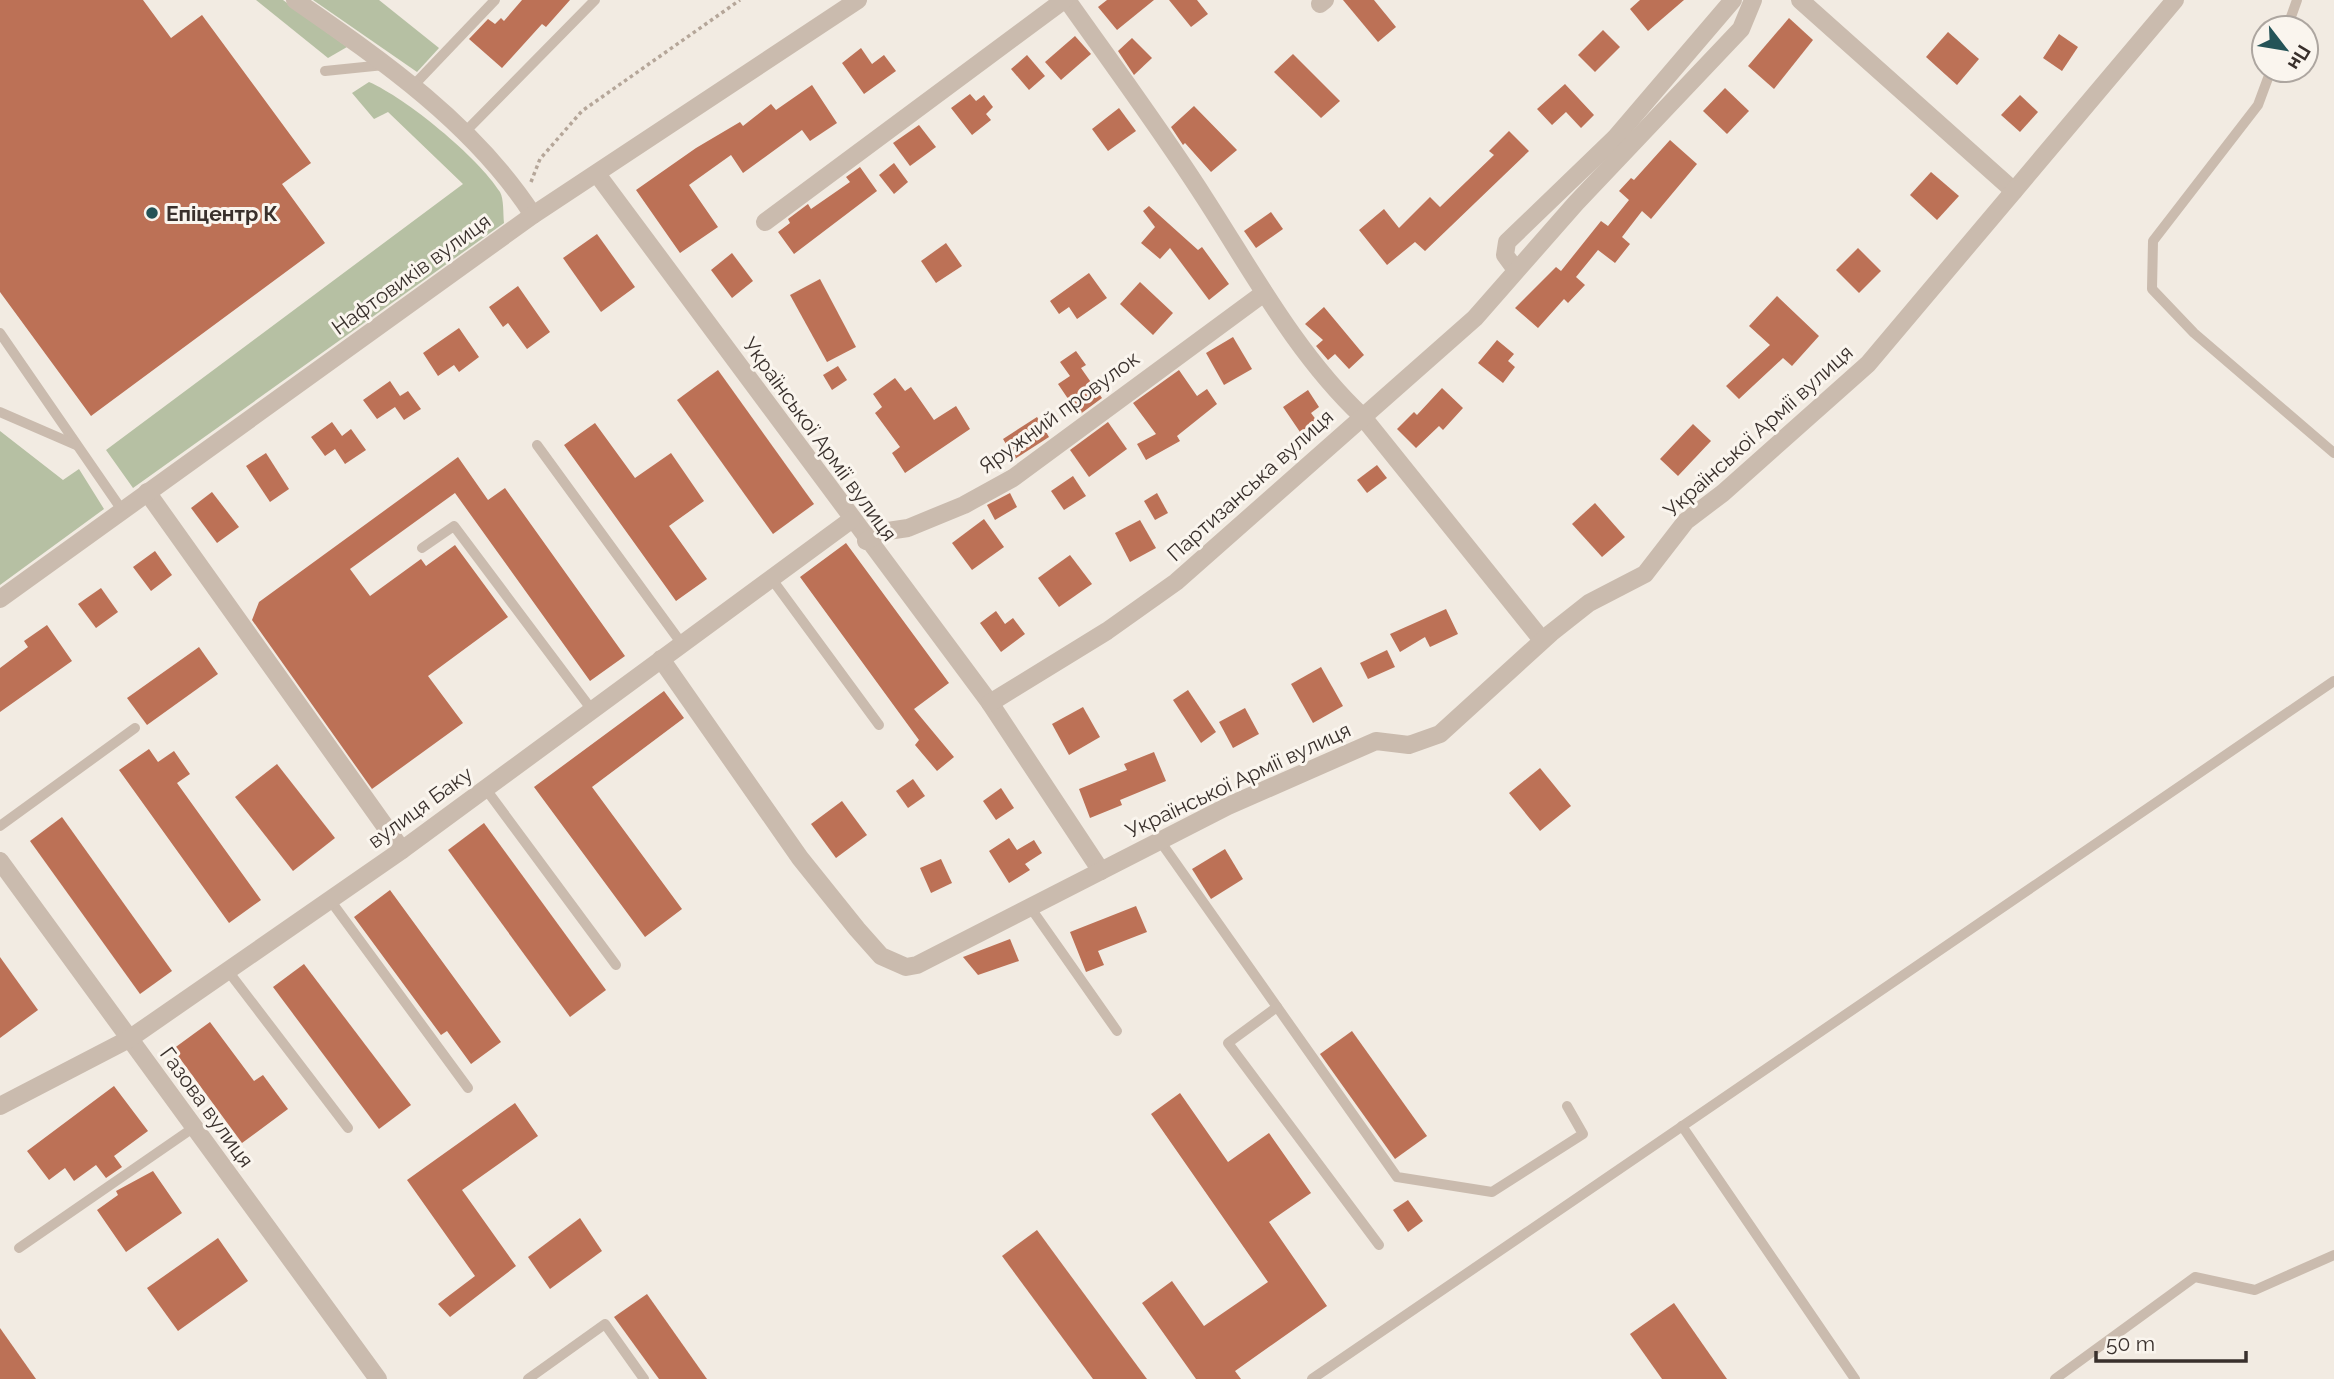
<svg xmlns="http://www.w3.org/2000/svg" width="2334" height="1379" font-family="Raleway,sans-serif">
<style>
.green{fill:#b6c0a3}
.building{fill:#bc7156}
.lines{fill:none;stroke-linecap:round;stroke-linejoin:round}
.path{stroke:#b5a699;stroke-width:3.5;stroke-dasharray:3.5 3.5;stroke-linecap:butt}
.service{stroke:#cabbae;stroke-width:10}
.minor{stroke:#cabbae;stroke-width:18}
.poi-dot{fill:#245357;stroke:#faf5ee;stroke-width:2.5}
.labels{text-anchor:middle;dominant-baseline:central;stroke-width:6;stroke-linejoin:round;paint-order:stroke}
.poi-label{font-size:21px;font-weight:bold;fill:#39302c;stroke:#faf5ee;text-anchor:start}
.street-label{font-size:21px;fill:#39302c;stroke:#faf5ee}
</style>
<rect width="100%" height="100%" fill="#f2ebe2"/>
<g class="green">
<polygon points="256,0 283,0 347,47 328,58"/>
<polygon points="313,0 379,0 439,48 417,72"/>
<path d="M369,82C406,98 478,157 500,192C504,199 503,214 504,223L133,488L106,450L463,184L388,112L374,119L352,93Z"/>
<polygon points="0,431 63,480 79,469 104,509 0,585"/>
</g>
<g class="building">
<polygon points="0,0 143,0 171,38 202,15 311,163 282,184 325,243 91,416 0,292"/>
<polygon points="522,0 570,0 546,27 542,24 502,68 469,39 488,19 495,24 501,18 504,21"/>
<polygon points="1107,0 1154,0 1117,30 1098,7"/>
<polygon points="1169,0 1197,0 1208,14 1191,27"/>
<polygon points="1343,0 1374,0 1396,27 1378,42"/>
<polygon points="1640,0 1684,0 1648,31 1630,9"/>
<polygon points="1789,18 1813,40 1774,89 1748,66"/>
<polygon points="1603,30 1620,47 1595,72 1578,55"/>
<polygon points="1948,32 1979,59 1957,85 1926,57"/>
<polygon points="2059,34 2078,47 2062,71 2043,58"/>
<polygon points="1075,36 1091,54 1061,80 1045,62"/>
<polygon points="1132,38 1152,58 1134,75 1118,51"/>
<polygon points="861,48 872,64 884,55 896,71 864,94 842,63"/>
<polygon points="1293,54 1340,101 1321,118 1274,72"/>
<polygon points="1027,55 1045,76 1029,90 1011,69"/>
<polygon points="1565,84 1594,115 1581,128 1566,112 1552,125 1537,109"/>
<polygon points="812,85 837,123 810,141 802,130 743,173 731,155 689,185 718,227 680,253 636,190 696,148 740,122 743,126 771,104 776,110"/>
<polygon points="1725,88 1749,111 1727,134 1703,111"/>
<polygon points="970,94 976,101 984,95 993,107 986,114 991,120 972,135 951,108"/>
<polygon points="2020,95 2038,112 2020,132 2001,115"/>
<polygon points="1194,106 1237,150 1211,172 1185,143 1183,145 1171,127"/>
<polygon points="1119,108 1136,131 1108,151 1092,129"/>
<polygon points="919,125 936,147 910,166 893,143"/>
<polygon points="1509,131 1529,151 1425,251 1415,242 1387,265 1359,230 1384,209 1399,228 1430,197 1440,207 1494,155 1489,151"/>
<polygon points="1670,140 1697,164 1651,219 1642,211 1622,237 1630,244 1615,263 1598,250 1576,277 1585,285 1568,303 1564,299 1538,328 1515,308 1556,267 1561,271 1601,221 1608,226 1629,200 1619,191 1631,178 1634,180"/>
<polygon points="894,163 908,182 894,194 879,175"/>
<polygon points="860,167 877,191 794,254 778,232 790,223 788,219 808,204 811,209 850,182 846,177"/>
<polygon points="1931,172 1959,196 1937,220 1910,195"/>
<polygon points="1149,206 1198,250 1202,247 1229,284 1209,300 1170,248 1160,259 1141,243 1155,227 1143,211"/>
<polygon points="1271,212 1283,229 1256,248 1244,231"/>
<polygon points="597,234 635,287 601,312 563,258"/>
<polygon points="946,243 962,266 936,283 921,261"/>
<polygon points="1858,248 1881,271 1859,293 1836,270"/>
<polygon points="732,253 753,281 732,298 711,270"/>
<polygon points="1089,273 1107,298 1077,319 1069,307 1059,314 1050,301"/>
<polygon points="820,279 856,347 827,362 790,295"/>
<polygon points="1140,282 1173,313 1153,335 1120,304"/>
<polygon points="518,286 550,332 527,349 508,323 503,327 489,307"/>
<polygon points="1777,296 1819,336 1792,366 1783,358 1739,399 1726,386 1770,345 1749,326"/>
<polygon points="1324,307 1364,355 1349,369 1335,354 1328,360 1316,346 1323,340 1305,324"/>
<polygon points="459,328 479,357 459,372 454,365 438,376 423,353"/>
<polygon points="1233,337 1252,369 1224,385 1206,353"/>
<polygon points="1497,340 1514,354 1508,361 1515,367 1503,383 1478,363"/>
<polygon points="1076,351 1086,365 1081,368 1102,398 1079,415 1058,384 1079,370 1070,376 1060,362"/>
<polygon points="838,366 847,380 832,390 823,375"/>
<polygon points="718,370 814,504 773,534 677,400"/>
<polygon points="1179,370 1197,396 1207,389 1217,404 1177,436 1180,441 1146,460 1137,444 1156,434 1133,403"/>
<polygon points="895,378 905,391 911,387 934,420 956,406 970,429 905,473 892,453 900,447 875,413 882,407 873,394"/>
<polygon points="390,381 400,396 408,391 421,409 404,420 395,407 377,419 363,400"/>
<polygon points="1442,388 1463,408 1443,430 1439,426 1416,448 1397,429 1414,412 1417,415"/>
<polygon points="1308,390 1319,407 1311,413 1317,421 1300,432 1283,407"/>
<polygon points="1037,417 1049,437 1015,459 1003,439"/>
<polygon points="332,422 342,436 351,429 366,450 345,464 335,449 325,456 311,437"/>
<polygon points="1108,422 1127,449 1089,477 1070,450"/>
<polygon points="595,423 635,478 671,453 704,501 669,526 707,579 676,601 564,445"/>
<polygon points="1693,424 1711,441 1678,476 1660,459"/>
<polygon points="266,453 289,489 270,502 246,466"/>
<polygon points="458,457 488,500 505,488 625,656 590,681 455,493 350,569 370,596 421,559 426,566 455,545 508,617 428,676 463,723 372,789 252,620 259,602"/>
<polygon points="1377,465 1387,478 1367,493 1357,480"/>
<polygon points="1073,476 1086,496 1064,510 1051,491"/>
<polygon points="212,492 239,527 217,543 191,508"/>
<polygon points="1010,493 1017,507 995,520 987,505"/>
<polygon points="1157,493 1168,513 1155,520 1144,501"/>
<polygon points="1595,503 1625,537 1602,557 1572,524"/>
<polygon points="984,519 1004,547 972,570 952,543"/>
<polygon points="1140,520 1156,548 1130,562 1115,533"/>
<polygon points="846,543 949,683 914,709 954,757 937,771 915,745 919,740 800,577"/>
<polygon points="155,551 172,575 151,591 133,567"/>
<polygon points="1070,555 1092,584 1059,607 1038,578"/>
<polygon points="101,588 118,612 96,628 78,604"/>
<polygon points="1446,609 1458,634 1430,647 1425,637 1400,652 1390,634"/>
<polygon points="996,611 1005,624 1013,618 1025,634 1001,652 980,623"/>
<polygon points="47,625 72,661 0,712 0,668 28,647 24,641"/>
<polygon points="199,647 218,674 147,725 127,698"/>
<polygon points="1387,650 1395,667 1368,679 1360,663"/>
<polygon points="1321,667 1343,706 1313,723 1291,684"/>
<polygon points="1188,690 1216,732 1201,743 1173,700"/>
<polygon points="664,691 684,718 592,787 682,909 645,937 534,787"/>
<polygon points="1083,707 1100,737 1069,755 1052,724"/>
<polygon points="1245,708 1259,734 1233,748 1219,722"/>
<polygon points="149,749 158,762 174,751 190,774 177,783 261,900 229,923 119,770"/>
<polygon points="1154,752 1166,781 1120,800 1122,805 1090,818 1079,789 1127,770 1124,764"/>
<polygon points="277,764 335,838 293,871 235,797"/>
<polygon points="1540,768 1571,806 1540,831 1509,793"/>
<polygon points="913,779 925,796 908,808 896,791"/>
<polygon points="1001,788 1014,808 996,820 983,801"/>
<polygon points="842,801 867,835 836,858 811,824"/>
<polygon points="62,817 172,971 140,994 30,841"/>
<polygon points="484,823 606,990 570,1017 448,850"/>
<polygon points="1009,838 1017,850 1034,840 1042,853 1025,864 1030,870 1009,883 989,851"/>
<polygon points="1225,849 1243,879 1211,899 1192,869"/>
<polygon points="941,859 952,883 931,893 920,868"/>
<polygon points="390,890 501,1042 471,1064 447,1031 441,1035 354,917"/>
<polygon points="1136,906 1147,932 1098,951 1104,965 1086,972 1070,932"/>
<polygon points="1010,939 1019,961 978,975 963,957"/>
<polygon points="0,957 38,1010 0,1038"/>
<polygon points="304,964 411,1105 379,1129 273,987"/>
<polygon points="210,1022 254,1081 263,1075 288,1109 242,1143 173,1049"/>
<polygon points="1352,1031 1427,1136 1395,1159 1320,1054"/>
<polygon points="114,1086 148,1131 114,1156 122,1167 106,1178 96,1165 74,1181 65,1168 49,1180 27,1151"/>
<polygon points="1180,1093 1228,1162 1269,1133 1311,1193 1269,1222 1327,1306 1235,1371 1241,1379 1196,1379 1142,1303 1172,1281 1204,1326 1268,1282 1151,1114"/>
<polygon points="515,1103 538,1136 462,1190 516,1266 450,1317 438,1304 475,1276 407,1180"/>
<polygon points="153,1171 182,1213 126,1252 97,1210 118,1195 116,1191"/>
<polygon points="1408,1200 1423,1221 1408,1232 1393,1210"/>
<polygon points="580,1218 602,1251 550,1289 528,1257"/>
<polygon points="1037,1230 1147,1379 1093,1379 1002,1256"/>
<polygon points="218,1238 248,1281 178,1331 147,1288"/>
<polygon points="647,1294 707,1379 659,1379 614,1317"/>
<polygon points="1674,1303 1727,1379 1662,1379 1630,1334"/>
<polygon points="0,1328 36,1379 0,1379"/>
</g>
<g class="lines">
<polyline class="path" points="531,182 540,159 582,111 740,0"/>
<g class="service">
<polyline points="2287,28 2297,0"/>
<polyline points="2271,70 2258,105 2153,241 2152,289 2194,333 2334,453"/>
<polyline points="325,71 384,65"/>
<polyline points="412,87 495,0"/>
<polyline points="465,132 595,0"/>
<polyline points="0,333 122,510"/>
<polyline points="0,412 76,445"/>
<polyline points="537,445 682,644"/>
<polyline points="422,548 454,526 592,710"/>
<polyline points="771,578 879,725"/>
<polyline points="485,788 616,965"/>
<polyline points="0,826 135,728"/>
<polyline points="1160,841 1397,1177 1492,1192 1583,1134 1567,1106"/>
<polyline points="330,900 468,1088"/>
<polyline points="1030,907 1117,1031"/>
<polyline points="228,971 348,1128"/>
<polyline points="1277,1007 1228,1043 1379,1245"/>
<polyline points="1682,1126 1855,1379"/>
<polyline points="19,1248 193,1128"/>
<polyline points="528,1379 605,1324 644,1379"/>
<polyline points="1312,1379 2334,681"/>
<polyline points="2055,1379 2195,1277 2255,1290 2334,1255"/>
</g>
<g class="minor">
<path d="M295,0C383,61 474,124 533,215"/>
<path d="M1067,0C1113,65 1161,130 1204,197C1252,271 1297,355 1362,416L1542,640"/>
<polyline points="1800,0 2014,191"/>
<polyline points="1320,4 1325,0"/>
<polyline points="597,174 990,703 1101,871"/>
<polyline points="765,222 1064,0"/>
<polyline points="1516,270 1505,255 1507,242 1615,138 1733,0"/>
<polyline points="147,492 402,850"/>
<polyline points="866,541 881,532 908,528 964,505 1013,478 1264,293"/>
<polyline points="0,599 533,215 858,0"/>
<polyline points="661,659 800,858 857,929 881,956 906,967 917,965 1228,806 1376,741 1409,745 1440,734 1551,633 1589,603 1645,574 1686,521 1723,493 1868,364 2175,0"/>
<polyline points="990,703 1107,631 1176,582 1475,318 1576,203 1741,29 1753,0"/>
<polyline points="0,861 378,1379"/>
<polyline points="0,1106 129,1039 402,850 851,520"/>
</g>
</g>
<circle class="poi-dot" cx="152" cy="213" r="7"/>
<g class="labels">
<g class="poi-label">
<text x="166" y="213">Епіцентр К</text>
</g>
<g class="street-label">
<text transform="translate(411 274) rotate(-36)">Нафтовиків вулиця</text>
<text transform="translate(1059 412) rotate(-36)">Яружний провулок</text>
<text transform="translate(1758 431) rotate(-42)">Української Армії вулиця</text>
<text transform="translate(820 439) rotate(54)">Української Армії вулиця</text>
<text transform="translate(1250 485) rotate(-42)">Партизанська вулиця</text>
<text transform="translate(1238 780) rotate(-25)">Української Армії вулиця</text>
<text transform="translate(420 807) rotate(-36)">вулиця Баку</text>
<text transform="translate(207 1107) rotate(54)">Газова вулиця</text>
</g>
</g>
<g transform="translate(2285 49) rotate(121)"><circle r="33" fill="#faf5ee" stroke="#ada6a0" stroke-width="2"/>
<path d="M0-5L12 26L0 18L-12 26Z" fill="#245357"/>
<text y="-10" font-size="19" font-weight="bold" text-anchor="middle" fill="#39302c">Пн</text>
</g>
<path d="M2096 1351v10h150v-10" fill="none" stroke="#39302c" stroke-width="3.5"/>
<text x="2106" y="1351" font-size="21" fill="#39302c" stroke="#faf5ee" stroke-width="5" paint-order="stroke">50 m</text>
</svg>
